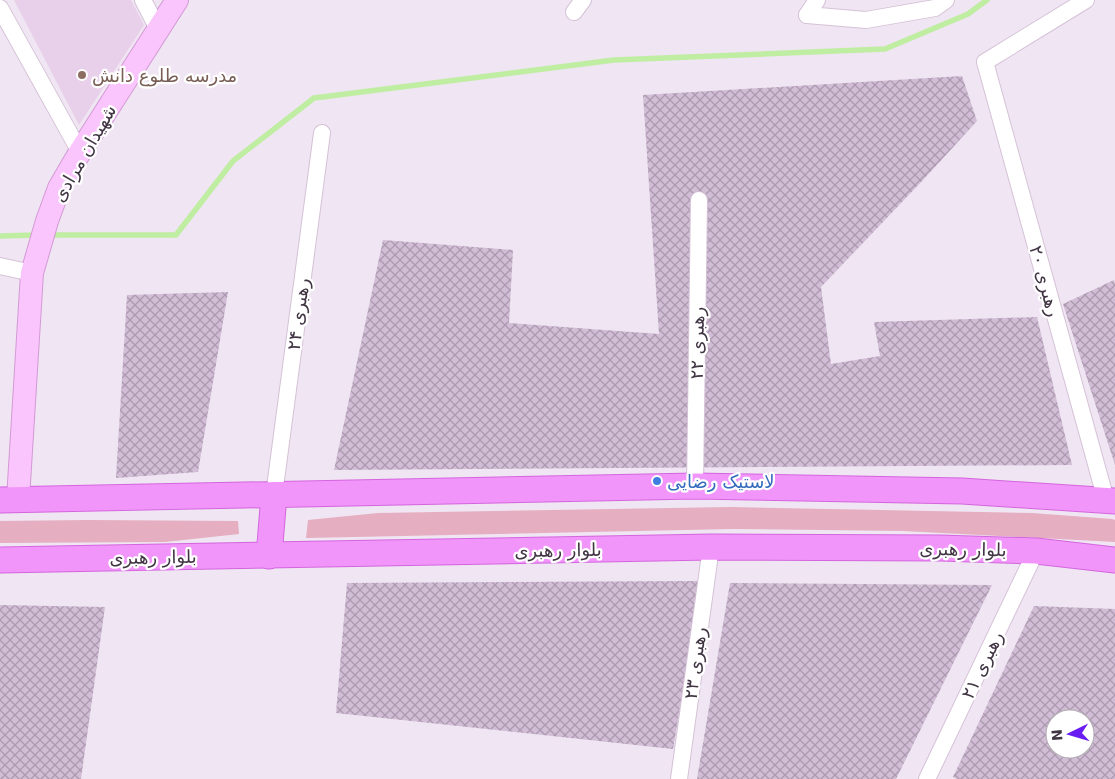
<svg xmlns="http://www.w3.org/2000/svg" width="1115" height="779" font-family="'DejaVu Sans','Noto Naskh Arabic',sans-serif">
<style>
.education{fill:#e8cfea}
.grass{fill:#e5aec1}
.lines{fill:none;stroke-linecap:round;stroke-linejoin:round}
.stream{stroke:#bfeda2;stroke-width:5.5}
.building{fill:url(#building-cross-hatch);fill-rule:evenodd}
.street-casing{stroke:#d5c2d7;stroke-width:18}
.secondary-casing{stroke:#d39ad6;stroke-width:24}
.primary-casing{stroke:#d366de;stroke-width:27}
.street{stroke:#fff;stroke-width:16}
.secondary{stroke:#fac4fc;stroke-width:22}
.primary{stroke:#f295fa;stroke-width:25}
.education-dot{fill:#8d6e63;stroke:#fff;stroke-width:2}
.shop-dot{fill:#3f7fe0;stroke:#fff;stroke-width:2}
.labels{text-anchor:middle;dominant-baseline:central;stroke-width:4.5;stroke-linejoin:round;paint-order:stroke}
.education-label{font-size:18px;fill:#785e54;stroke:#fff;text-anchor:start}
.street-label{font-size:18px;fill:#413544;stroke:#fff}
.shop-label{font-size:18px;fill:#366cbe;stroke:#fff;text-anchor:start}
</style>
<defs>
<pattern id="building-cross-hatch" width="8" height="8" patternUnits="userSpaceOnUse" patternTransform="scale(1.25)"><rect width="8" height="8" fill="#d1bdd6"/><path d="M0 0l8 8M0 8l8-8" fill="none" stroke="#ab9aaf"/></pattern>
</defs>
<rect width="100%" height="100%" fill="#f0e5f2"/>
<polygon class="education" points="14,0 131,0 144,25 79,125"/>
<g class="grass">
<polygon points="730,507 1032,513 1112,519 1115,520 1115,542 903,531 733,529 306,538 308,520 378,513"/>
<polygon points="88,520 238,521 239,534 165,542 0,543 0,521"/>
</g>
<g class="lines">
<g class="stream">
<polyline points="49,235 176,235 233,161 314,98 614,60 885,49 968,14 987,0"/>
<polyline points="0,236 37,235"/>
</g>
</g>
<g class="building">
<polygon points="962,76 977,121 924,179 821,287 831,364 880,356 874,322 1037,317 1072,465 334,470 383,240 513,250 509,323 659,334 643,95"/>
<polygon points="1114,280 1115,284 1115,465 1063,304"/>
<polygon points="228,292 198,472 116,478 127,295"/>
<polygon points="702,581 673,749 336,713 347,583"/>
<polygon points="730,583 992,585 896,779 697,779"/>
<polygon points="0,605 105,607 81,779 0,779"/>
<path d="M1034,606L1115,609V779H957L953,777ZM1055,719H1085V749H1055Z"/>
</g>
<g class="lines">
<g class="street-casing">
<g id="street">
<polyline points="143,0 159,31"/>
<polyline points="1086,0 985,62 1106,500"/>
<polyline points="0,8 80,152"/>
<polyline points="574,12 583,0"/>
<polyline points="807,15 866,20 935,8 946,0"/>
<polyline points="807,15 817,0"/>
<polyline points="0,266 32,273"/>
<polyline points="695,486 699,200"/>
<polyline points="274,495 322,133"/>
<polyline points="679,779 711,547"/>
<polyline points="927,779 1036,551"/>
</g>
</g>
<g class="secondary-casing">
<polyline id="secondary" points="18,499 32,273 47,221 59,188 80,152 177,0"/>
</g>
<g class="primary-casing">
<g id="primary">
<polyline points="0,500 695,486 962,491 1115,501"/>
<polyline points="269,556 274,495"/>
<polyline points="0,560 711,547 940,548 1036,551 1115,560"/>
</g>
</g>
<use href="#street" class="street"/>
<use href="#secondary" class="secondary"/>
<use href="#primary" class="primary"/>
</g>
<circle class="education-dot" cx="82" cy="75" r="5"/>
<circle class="shop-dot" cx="657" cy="481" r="5"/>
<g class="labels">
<g class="education-label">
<text x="92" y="75">مدرسه طلوع دانش</text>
</g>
<g class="street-label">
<text transform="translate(84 153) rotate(-60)">شهیدان مرادی</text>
<text transform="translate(1045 281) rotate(75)">رهبری ۲۰</text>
<text transform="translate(298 314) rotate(-82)">رهبری ۲۴</text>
<text transform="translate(697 343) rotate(-89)">رهبری ۲۲</text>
<text transform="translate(963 549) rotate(1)">بلوار رهبری</text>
<text transform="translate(558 550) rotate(-1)">بلوار رهبری</text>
<text transform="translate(153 557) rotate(-1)">بلوار رهبری</text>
<text transform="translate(695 663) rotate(-82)">رهبری ۲۳</text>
<text transform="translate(982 665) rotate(-64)">رهبری ۲۱</text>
</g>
<g class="shop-label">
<text x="667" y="481">لاستیک رضایی</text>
</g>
</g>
<g transform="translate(1070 734) rotate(265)"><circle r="24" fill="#ffffff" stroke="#b3aeb4"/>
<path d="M0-4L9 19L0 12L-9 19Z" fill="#691cf2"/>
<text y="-8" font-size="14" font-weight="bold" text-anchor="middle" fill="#413544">N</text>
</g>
</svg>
